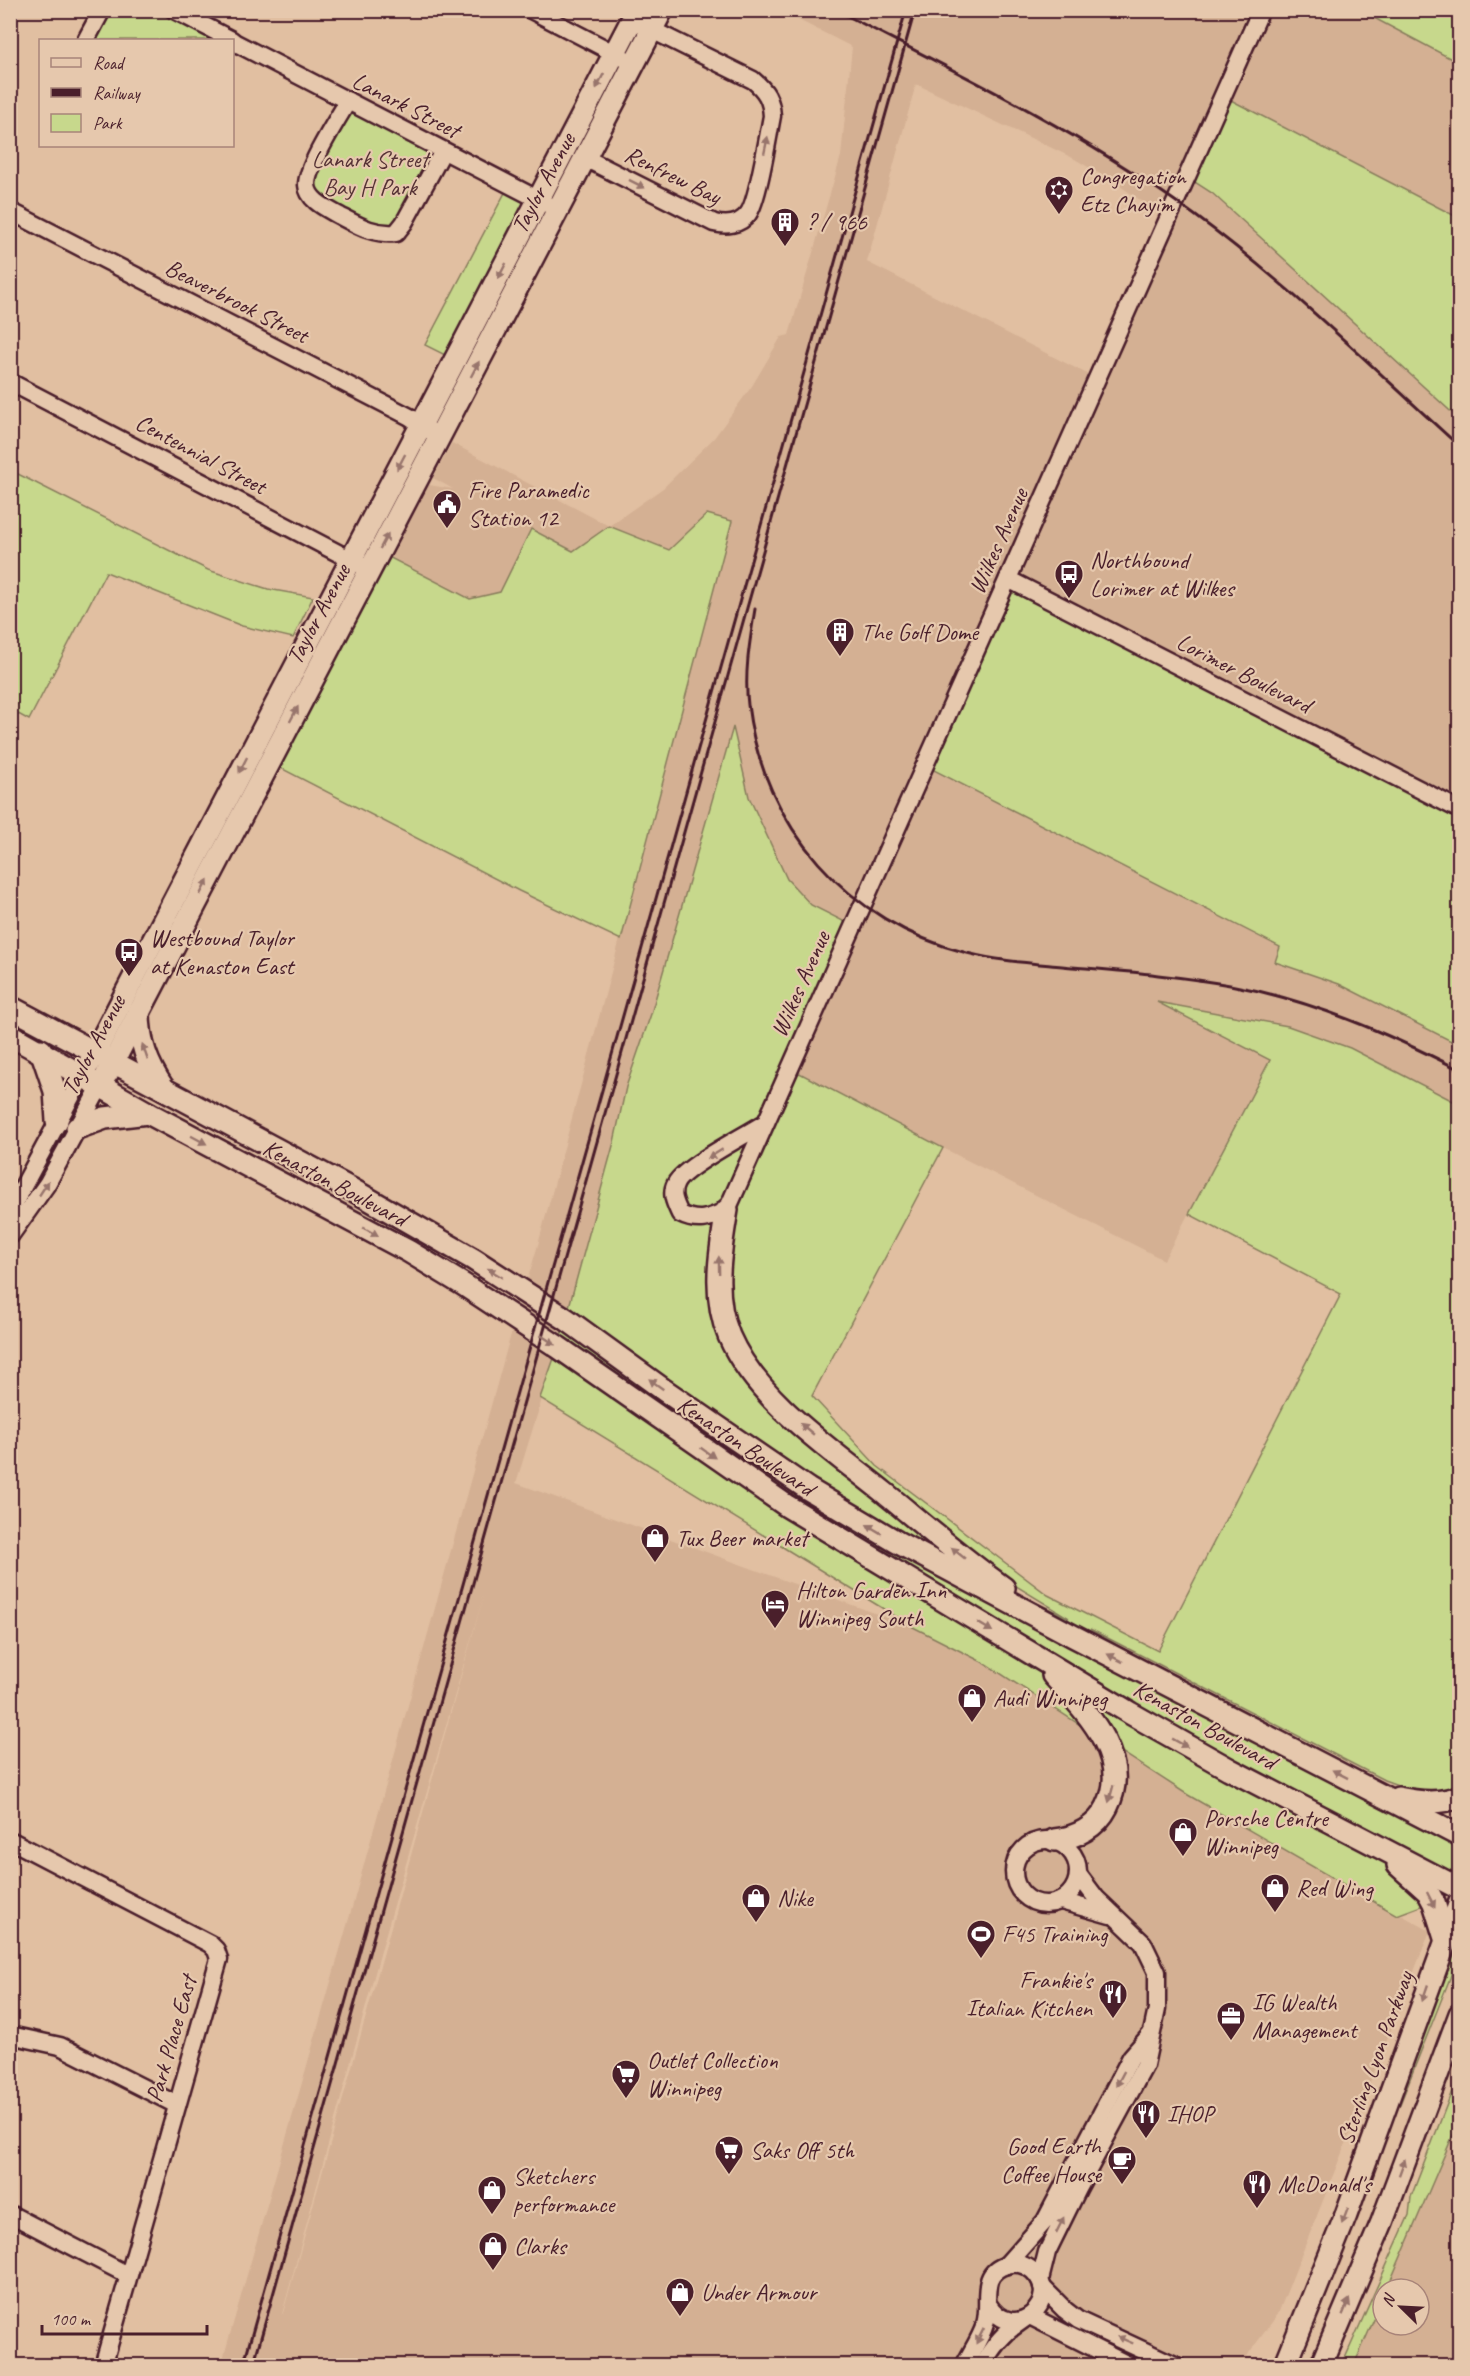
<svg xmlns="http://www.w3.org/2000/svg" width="1470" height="2376" font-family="Caveat,sans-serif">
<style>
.built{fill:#d4b093;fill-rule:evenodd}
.green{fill:#c7d88c;stroke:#887c5c;stroke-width:1.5;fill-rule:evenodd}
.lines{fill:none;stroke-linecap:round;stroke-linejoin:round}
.minor-casing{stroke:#4a1f2b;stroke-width:21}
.major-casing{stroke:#4a1f2b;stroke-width:26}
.minor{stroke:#e6c8ad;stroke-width:16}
.major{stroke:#e6c8ad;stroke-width:21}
.rail{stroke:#4a1f2b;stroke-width:3}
.oneway{fill:#98746c}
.labels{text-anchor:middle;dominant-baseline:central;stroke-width:4.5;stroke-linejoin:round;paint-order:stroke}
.street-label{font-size:24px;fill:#4a1f2b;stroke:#e6c8ad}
.park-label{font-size:24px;fill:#563235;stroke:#e6c8ad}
.poi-label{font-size:24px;fill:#4a1f2b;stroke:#e6c8ad;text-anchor:start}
</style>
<rect width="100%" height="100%" fill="#e1bfa1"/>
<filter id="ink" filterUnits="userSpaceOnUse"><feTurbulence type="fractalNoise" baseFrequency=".0167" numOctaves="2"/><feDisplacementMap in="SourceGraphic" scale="12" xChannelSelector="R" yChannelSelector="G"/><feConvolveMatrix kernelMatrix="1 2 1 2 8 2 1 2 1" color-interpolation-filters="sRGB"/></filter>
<g filter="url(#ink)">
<g class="built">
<path d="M781,11H1361L1459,63V218L1223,96L1187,177L1211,193L1459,419V810L925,765L1280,947L1275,962L1339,984L1459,1045V1104L1350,1048L1288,1026L1160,1002L1270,1060L1164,1260L943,1148L790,1068L853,926L811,905L787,879L749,797L732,728L558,1347L516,1483L913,1627L986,1664L1188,1795L1430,1931L1278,2314L1249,2353L1243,2365L221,2366L350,1915L507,1348L538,1245L732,521L707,514L669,550L609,526L573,551L531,529L500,592L470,599L391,557L429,485L453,489L433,478L452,443L609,526L663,488L714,438L752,386L781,337L789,335L841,156L852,47ZM916,84L1073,158L1117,184L1168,219L1097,379L867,262ZM484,1594L283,2313L282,2314L382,1947Z"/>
<polygon points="1459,2121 1459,2365 1354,2366 1383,2299 1383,2325 1419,2325 1419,2289 1387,2289"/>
</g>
<g class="green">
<polygon points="102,11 174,11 213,31 208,40 86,40"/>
<polygon points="1361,11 1459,11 1459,63"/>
<polygon points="1223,96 1459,218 1459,419 1212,193 1187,177"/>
<polygon points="354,111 428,149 432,161 400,220 385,228 367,224 325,201 315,189 314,173 345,116"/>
<polygon points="509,185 539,200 455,360 425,345"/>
<polygon points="10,470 208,570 268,589 313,597 293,638 242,626 106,572 29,720 11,710"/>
<polygon points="707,514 732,521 621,940 519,891 269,762 379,552 470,599 500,592 531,529 573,551 609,526 669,550"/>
<polygon points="1008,579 1459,810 1459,1045 1339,984 1275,962 1280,947 924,765"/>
<path d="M733,727L749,797L787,879L811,905L853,926L763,1125L790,1068L943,1148L812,1396L877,1466L1048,1595L1158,1651L1341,1294L1189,1214L1270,1060L1157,1002L1288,1026L1350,1048L1459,1104V1796L1425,1795L1384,1780L1090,1629L1297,1753L1459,1836V1889L1379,1846L1437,1900L1397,1915L1188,1795L986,1664L913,1627L540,1398L558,1347L614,1142L626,1087L651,1014ZM954,1564L990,1570L1069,1618Z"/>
<polygon points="1459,1937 1459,1950 1450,1978 1400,2104 1396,2103 1454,1944"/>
<polygon points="1459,2073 1459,2121 1387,2289 1383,2289 1383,2299 1354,2365 1342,2365 1409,2215 1411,2197"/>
</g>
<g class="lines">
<g class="minor-casing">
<g id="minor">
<polyline points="174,10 232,40"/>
<polyline points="531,10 635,64"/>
<polyline points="86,40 102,10"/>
<polyline points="232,41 549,205"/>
<path d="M348,101C338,118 306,168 307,185C308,201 328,209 340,216C359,226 374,235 396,233L404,223L443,151"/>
<path d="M585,158L714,223C726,226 740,225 748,214C758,201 768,136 772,116C771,99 766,91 753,80L640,24"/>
<polyline points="10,211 410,417 439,437"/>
<polyline points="10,382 361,565"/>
<polyline points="1008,579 1460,810"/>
<path d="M765,1123C747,1134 684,1167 676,1183C670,1194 675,1203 680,1214C698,1223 709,1219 727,1210L1261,10"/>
<polyline points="10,1211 83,1075"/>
<polyline points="10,1236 47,1184 101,1085"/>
<polyline points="10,1840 210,1944 216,1950 219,1959 103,2366"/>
<circle cx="1046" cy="1872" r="32"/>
<polyline points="1061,1901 1110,1915"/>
<polyline points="10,2035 60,2046 177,2105"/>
<polyline points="10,2214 128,2275"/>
<polyline points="1006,2265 1045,2221 1131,2057 1151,2034"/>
<polyline points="1040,2280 1047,2252 1078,2189 1145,2065 1157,2009 1157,1972 1143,1943 1096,1898 1078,1874"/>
<polyline points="1042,2287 1065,2310 1078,2320 1177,2366"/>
<polyline points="1030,2316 1130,2366"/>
<path d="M964,2366C971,2352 981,2338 985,2324C992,2303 977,2273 1007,2265C1016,2262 1026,2265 1033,2271C1064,2300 1014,2346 988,2304"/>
<path d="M982,2366C992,2346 1004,2332 1023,2320"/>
</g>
</g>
<g class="major-casing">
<g id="major">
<polyline points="10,1007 353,1190 473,1259 566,1319 664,1390 808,1489 897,1542 1073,1636 1460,1836"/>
<path d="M139,1012C139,1042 147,1064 164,1089"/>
<polyline points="10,1035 148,1113 408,1251 464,1285 558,1347 787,1506 1130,1713 1229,1769 1460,1889"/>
<polyline points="41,1050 55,1091 57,1121"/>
<polyline points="89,1064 637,10"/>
<polyline points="107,1074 662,10"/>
<polyline points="77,1128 105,1118 148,1113"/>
<path d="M727,1210C720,1251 712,1296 729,1336C757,1401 832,1450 886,1494C925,1526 963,1559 1004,1588"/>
<path d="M1053,1675C1084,1710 1133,1757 1107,1807C1097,1827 1076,1838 1054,1840"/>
<path d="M1398,1798C1418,1802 1441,1805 1460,1796"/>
<polyline points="1398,1865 1428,1892 1434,1903 1445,1938"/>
<polyline points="1285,2366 1346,2215 1460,1902"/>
<polyline points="1321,2366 1382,2222 1460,2014"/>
</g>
</g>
<use href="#minor" class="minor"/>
<use href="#major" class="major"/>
<g class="rail">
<path d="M836,10C952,70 1069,126 1175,201C1278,273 1367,363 1460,447"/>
<path d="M755,609C750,640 744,673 748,705C763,826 848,923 967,953C998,961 1030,963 1062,966C1118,971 1174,975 1230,985C1311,1000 1387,1033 1460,1070"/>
<polyline points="243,2366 906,10"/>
<polyline points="253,2366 915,10"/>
</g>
</g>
<defs><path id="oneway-solid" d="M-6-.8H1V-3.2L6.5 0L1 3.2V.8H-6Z" transform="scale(1.5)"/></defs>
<g class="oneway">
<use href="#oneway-solid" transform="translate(600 81) rotate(117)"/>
<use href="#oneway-solid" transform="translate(766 145) rotate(-78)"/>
<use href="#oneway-solid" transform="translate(637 184) rotate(27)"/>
<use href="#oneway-solid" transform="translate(502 271) rotate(118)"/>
<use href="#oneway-solid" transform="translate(475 369) rotate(-62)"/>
<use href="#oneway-solid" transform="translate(401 462) rotate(118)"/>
<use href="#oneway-solid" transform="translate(384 541) rotate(-62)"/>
<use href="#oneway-solid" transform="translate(294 714) rotate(-62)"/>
<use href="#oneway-solid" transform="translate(243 765) rotate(117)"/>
<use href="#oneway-solid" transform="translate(204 887) rotate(-62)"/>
<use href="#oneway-solid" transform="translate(145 1052) rotate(-109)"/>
<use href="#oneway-solid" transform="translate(199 1140) rotate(28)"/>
<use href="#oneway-solid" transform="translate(715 1154) rotate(148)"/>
<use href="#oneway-solid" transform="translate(44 1188) rotate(-57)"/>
<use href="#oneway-solid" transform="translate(371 1232) rotate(29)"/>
<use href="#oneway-solid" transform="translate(719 1265) rotate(-91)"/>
<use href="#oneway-solid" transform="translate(495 1273) rotate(-148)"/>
<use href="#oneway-solid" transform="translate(548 1340) rotate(34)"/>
<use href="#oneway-solid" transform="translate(656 1384) rotate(-144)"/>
<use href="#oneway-solid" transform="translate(807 1429) rotate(-140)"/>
<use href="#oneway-solid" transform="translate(708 1453) rotate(35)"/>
<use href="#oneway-solid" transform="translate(874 1529) rotate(-149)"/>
<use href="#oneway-solid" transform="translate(958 1553) rotate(-141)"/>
<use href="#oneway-solid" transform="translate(985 1627) rotate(31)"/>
<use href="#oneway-solid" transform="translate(1115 1658) rotate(-153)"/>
<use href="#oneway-solid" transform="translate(1180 1743) rotate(29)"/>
<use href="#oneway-solid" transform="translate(1340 1774) rotate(-153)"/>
<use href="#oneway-solid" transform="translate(1111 1794) rotate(105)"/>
<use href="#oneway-solid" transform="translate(1431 1900) rotate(63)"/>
<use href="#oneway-solid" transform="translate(1425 1993) rotate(109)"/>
<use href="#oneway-solid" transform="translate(1120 2079) rotate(118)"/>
<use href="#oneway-solid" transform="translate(1402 2167) rotate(-70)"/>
<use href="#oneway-solid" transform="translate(1345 2216) rotate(111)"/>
<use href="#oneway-solid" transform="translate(1060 2225) rotate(-64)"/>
<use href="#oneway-solid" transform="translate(1346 2307) rotate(-67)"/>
<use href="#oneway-solid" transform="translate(980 2336) rotate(117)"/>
<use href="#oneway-solid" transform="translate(1125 2340) rotate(-157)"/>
</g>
</g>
<defs>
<g id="synagogue-pin" transform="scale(1.5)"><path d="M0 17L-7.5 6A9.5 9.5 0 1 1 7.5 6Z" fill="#4a1f2b" stroke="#e6c8ad"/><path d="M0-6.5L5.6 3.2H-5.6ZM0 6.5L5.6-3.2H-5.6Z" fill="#fff"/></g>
<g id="building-pin" transform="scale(1.5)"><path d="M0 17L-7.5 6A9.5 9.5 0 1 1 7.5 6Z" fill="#4a1f2b" stroke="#e6c8ad"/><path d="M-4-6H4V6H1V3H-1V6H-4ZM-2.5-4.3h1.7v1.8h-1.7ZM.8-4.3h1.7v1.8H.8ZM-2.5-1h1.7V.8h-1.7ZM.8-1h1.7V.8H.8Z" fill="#fff"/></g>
<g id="civic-pin" transform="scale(1.5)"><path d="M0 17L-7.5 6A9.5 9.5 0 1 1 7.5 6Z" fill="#4a1f2b" stroke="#e6c8ad"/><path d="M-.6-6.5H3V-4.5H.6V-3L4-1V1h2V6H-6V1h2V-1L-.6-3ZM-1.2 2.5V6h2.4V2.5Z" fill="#fff"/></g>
<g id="bus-pin" transform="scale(1.5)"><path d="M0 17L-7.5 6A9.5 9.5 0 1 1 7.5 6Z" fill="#4a1f2b" stroke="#e6c8ad"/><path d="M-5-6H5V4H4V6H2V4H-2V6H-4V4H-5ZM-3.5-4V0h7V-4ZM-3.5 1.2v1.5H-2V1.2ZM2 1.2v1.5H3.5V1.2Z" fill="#fff"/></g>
<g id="shop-pin" transform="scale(1.5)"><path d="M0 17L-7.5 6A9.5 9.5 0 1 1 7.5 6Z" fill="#4a1f2b" stroke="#e6c8ad"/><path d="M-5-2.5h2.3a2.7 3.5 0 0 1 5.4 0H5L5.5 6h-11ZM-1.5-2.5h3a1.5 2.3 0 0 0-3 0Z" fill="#fff"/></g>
<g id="hotel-pin" transform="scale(1.5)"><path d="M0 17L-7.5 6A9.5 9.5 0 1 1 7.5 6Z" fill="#4a1f2b" stroke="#e6c8ad"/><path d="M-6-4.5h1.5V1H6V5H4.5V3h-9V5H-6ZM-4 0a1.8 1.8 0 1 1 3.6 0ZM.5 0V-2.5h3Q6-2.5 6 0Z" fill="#fff"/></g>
<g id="stadium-pin" transform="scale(1.5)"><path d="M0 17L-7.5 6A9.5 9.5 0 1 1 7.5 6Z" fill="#4a1f2b" stroke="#e6c8ad"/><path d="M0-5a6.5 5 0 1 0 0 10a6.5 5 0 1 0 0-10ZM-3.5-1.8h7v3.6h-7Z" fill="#fff"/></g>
<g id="restaurant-pin" transform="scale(1.5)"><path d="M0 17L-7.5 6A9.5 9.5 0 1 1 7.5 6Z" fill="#4a1f2b" stroke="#e6c8ad"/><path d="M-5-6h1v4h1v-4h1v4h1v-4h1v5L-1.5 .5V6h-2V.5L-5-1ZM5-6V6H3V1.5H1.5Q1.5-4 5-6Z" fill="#fff"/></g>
<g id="office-pin" transform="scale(1.5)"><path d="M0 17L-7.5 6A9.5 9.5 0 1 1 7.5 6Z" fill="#4a1f2b" stroke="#e6c8ad"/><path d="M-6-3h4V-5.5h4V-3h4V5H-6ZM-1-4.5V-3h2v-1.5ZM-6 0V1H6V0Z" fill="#fff"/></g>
<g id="supermarket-pin" transform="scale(1.5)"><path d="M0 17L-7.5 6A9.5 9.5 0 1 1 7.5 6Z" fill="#4a1f2b" stroke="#e6c8ad"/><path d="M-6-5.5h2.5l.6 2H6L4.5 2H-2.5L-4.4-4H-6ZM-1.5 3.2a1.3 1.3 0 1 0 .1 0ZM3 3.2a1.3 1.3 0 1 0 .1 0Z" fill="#fff"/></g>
<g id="cafe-pin" transform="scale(1.5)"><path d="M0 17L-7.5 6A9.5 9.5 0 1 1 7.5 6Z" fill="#4a1f2b" stroke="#e6c8ad"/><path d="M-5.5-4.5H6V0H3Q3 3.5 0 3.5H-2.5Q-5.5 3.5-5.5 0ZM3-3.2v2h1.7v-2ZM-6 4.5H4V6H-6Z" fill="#fff"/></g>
</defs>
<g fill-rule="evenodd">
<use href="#synagogue-pin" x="1059" y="190"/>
<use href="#building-pin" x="785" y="222"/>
<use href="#civic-pin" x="447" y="504"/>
<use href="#bus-pin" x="1069" y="574"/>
<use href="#building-pin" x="840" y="632"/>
<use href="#bus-pin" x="129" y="952"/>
<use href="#shop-pin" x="655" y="1538"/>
<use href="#hotel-pin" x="775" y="1604"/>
<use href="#shop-pin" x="972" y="1698"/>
<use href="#shop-pin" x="1183" y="1832"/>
<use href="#shop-pin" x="1275" y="1888"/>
<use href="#shop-pin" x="756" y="1898"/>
<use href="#stadium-pin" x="981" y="1934"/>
<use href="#restaurant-pin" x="1113" y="1994"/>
<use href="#office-pin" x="1231" y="2016"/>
<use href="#supermarket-pin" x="626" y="2074"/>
<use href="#restaurant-pin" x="1146" y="2114"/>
<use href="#supermarket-pin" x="729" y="2150"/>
<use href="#cafe-pin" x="1122" y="2160"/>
<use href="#restaurant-pin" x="1257" y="2184"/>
<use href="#shop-pin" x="492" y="2190"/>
<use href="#shop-pin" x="493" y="2246"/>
<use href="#shop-pin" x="680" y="2292"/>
</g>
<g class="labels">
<g class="street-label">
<text transform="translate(406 105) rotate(27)">Lanark Street</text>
<text transform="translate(673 175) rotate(26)">Renfrew Bay</text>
<text transform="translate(543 183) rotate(-62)">Taylor Avenue</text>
<text transform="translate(237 301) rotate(27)">Beaverbrook Street</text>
<text transform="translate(201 454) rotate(28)">Centennial Street</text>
<text transform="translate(998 541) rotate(-66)">Wilkes Avenue</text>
<text transform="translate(318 614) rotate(-62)">Taylor Avenue</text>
<text transform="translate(1244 673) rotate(27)">Lorimer Boulevard</text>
<text transform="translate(800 984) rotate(-66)">Wilkes Avenue</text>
<text transform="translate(93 1045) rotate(-62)">Taylor Avenue</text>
<text transform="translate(335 1183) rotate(28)">Kenaston Boulevard</text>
<text transform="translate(746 1446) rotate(34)">Kenaston Boulevard</text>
<text transform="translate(1205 1725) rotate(29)">Kenaston Boulevard</text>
<text transform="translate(171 2039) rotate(-74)">Park Place East</text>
<text transform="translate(1375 2058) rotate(-70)">Sterling Lyon Parkway</text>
</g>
<g class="park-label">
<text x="370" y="159">Lanark Street<tspan x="370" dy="28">Bay H Park</tspan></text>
</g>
<g class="poi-label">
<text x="1080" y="176">Congregation<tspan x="1080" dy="28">Etz Chayim</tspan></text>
<text x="806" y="222">? / 966</text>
<text x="468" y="490">Fire Paramedic<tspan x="468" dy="28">Station 12</tspan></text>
<text x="1090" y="560">Northbound<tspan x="1090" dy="28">Lorimer at Wilkes</tspan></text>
<text x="861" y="632">The Golf Dome</text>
<text x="150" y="938">Westbound Taylor<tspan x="150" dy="28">at Kenaston East</tspan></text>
<text x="676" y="1538">Tux Beer market</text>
<text x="796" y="1590">Hilton Garden Inn<tspan x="796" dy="28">Winnipeg South</tspan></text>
<text x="993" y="1698">Audi Winnipeg</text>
<text x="1204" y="1818">Porsche Centre<tspan x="1204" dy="28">Winnipeg</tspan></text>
<text x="1296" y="1888">Red Wing</text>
<text x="777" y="1898">Nike</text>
<text x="1002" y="1934">F45 Training</text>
<text x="1092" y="1980" text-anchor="end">Frankie's<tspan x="1092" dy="28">Italian Kitchen</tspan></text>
<text x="1252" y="2002">IG Wealth<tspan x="1252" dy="28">Management</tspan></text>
<text x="647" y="2060">Outlet Collection<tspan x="647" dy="28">Winnipeg</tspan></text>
<text x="1167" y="2114">IHOP</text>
<text x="1101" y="2146" text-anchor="end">Good Earth<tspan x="1101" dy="28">Coffee House</tspan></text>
<text x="750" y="2150">Saks Off 5th</text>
<text x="513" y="2176">Sketchers<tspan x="513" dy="28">performance</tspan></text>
<text x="1278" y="2184">McDonald's</text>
<text x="514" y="2246">Clarks</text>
<text x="701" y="2292">Under Armour</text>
</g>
</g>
<rect width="1470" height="2376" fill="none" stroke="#e6c8ad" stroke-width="36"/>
<rect x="18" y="18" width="1434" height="2340" fill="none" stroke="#4a1f2b" stroke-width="2" filter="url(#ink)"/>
<rect x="39" y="39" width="195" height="108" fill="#e6c8ad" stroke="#a88479" stroke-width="1.5"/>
<rect x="51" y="58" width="30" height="9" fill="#e6c8ad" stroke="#a88479" stroke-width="1.5"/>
<text x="93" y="69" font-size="18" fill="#4a1f2b">Road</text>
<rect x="51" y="88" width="30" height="9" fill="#4a1f2b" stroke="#a88479" stroke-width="1.5"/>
<text x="93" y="99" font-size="18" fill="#4a1f2b">Railway</text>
<rect x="51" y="114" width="30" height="18" fill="#c7d88c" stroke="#a88479" stroke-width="1.5"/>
<text x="93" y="129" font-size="18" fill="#4a1f2b">Park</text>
<g transform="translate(1401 2307) rotate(294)"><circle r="28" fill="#e6c8ad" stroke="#a88479" stroke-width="1.5"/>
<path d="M0-4.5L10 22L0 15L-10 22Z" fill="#4a1f2b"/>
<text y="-9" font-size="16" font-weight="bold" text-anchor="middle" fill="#4a1f2b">N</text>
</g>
<path d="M42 2325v9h165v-9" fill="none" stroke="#4a1f2b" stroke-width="3"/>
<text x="51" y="2325" font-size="18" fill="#4a1f2b" stroke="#e6c8ad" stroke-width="4.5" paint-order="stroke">100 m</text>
</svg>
